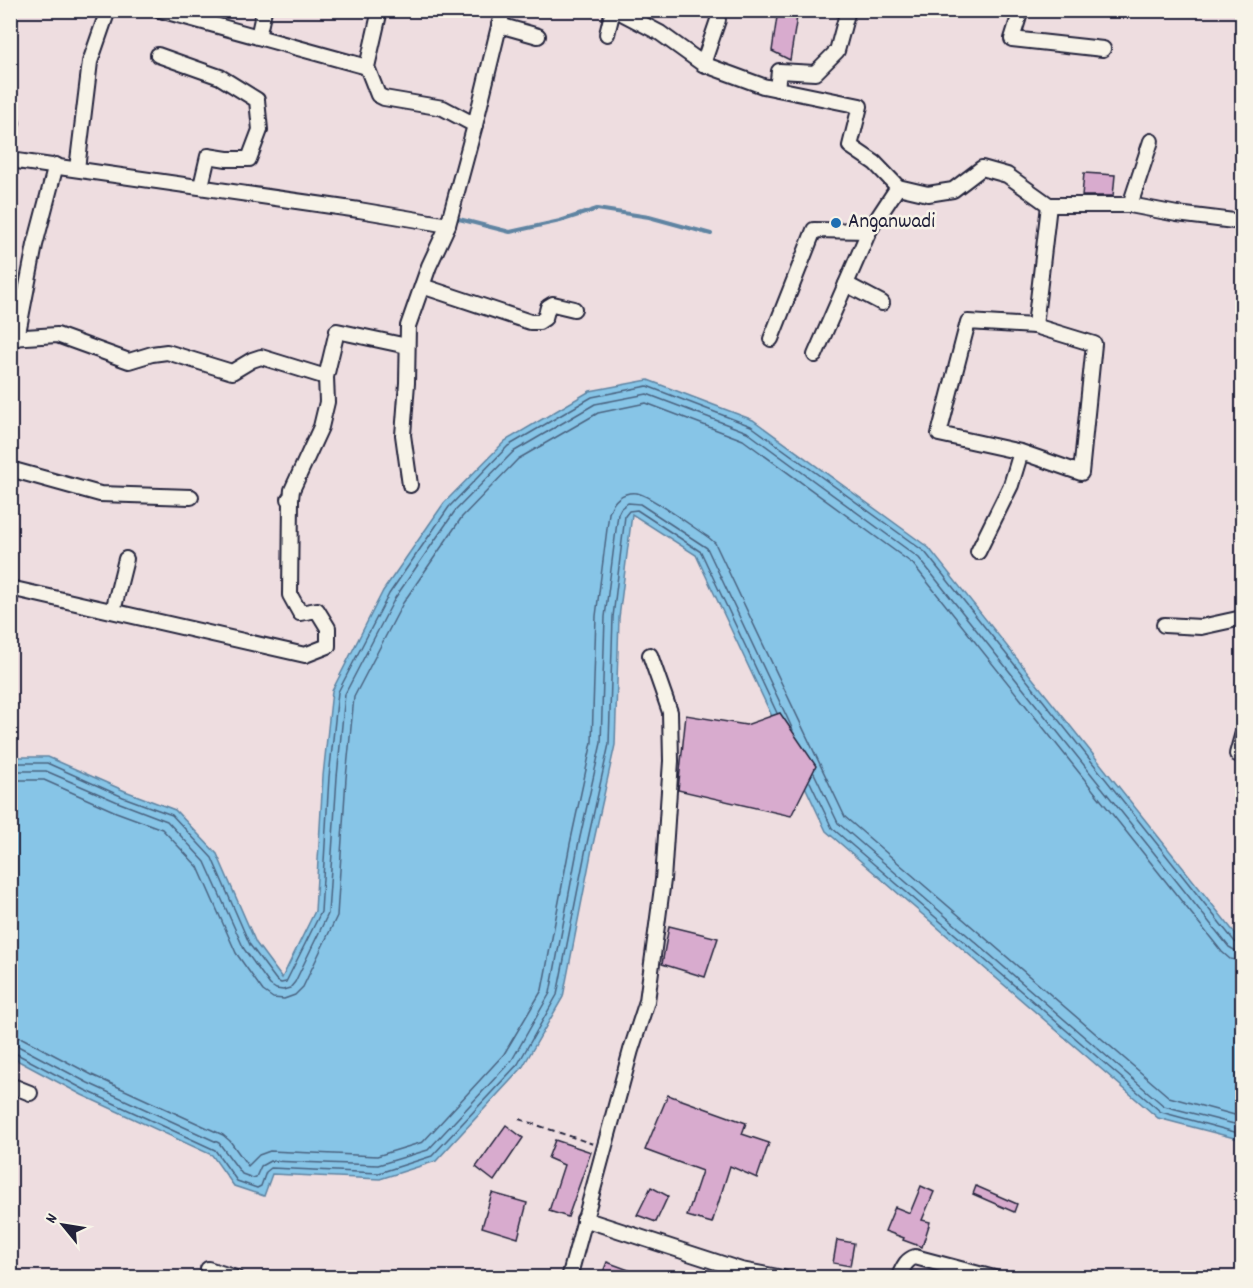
<svg xmlns="http://www.w3.org/2000/svg" width="1253" height="1288" font-family="Dekko,sans-serif">
<style>
.water{fill:#87c5e7;stroke:#5f84a2;stroke-width:1.5}
.lines{fill:none;stroke-linecap:round;stroke-linejoin:round}
.shore{stroke:#4a6380;stroke-width:1.5}
.stream{stroke:#5f84a2;stroke-width:4}
.building{fill:#d8abce;stroke:#22223b;stroke-width:1.5}
.minor-casing{stroke:#22223b;stroke-width:18}
.path{stroke:#22223b;stroke-width:2;stroke-dasharray:6 4.5;stroke-linecap:butt}
.minor{stroke:#f7f3e8;stroke-width:14}
.poi-dot{fill:#1f6fb2;stroke:#f7f3e8;stroke-width:2}
.labels{text-anchor:middle;dominant-baseline:central;stroke-width:5;stroke-linejoin:round;paint-order:stroke}
.poi-label{font-size:21px;fill:#22223b;stroke:#f7f3e8;text-anchor:start}
</style>
<rect width="100%" height="100%" fill="#eedde0"/>
<filter id="ink" filterUnits="userSpaceOnUse"><feTurbulence type="fractalNoise" baseFrequency=".0167" numOctaves="2"/><feDisplacementMap in="SourceGraphic" scale="12" xChannelSelector="R" yChannelSelector="G"/><feConvolveMatrix kernelMatrix="1 2 1 2 8 2 1 2 1" color-interpolation-filters="sRGB"/></filter>
<g filter="url(#ink)">
<polygon class="water" points="648,380 753,420 929,548 1242,942 1242,1140 1158,1118 826,831 696,555 632,514 619,618 615,745 592,849 563,997 522,1068 436,1161 380,1179 272,1174 264,1196 234,1186 212,1155 82,1095 11,1057 10,757 48,757 125,791 175,810 217,854 256,943 282,978 315,911 323,776 332,691 383,591 444,503 505,441 590,391"/>
<g class="lines">
<g class="shore">
<polyline points="10,763 47,763 123,797 172,815 212,858 250,945 277,981 281,983 286,982 321,912 329,777 338,692 389,594 449,507 508,446 592,397 647,386 751,426 925,552 1235,942 1242,945"/>
<polyline points="10,771 46,771 120,803 167,821 205,862 244,949 270,985 276,989 283,990 290,988 295,982 328,914 337,777 345,694 395,598 455,511 513,452 595,404 647,394 747,432 919,558 1229,947 1236,951 1242,952"/>
<polyline points="814,773 838,823 1164,1106 1242,1126"/>
<polyline points="10,780 44,780 116,812 162,829 198,867 236,953 263,991 273,998 284,999 295,995 303,987 337,916 346,778 354,697 403,603 462,517 518,459 598,413 646,403 743,440 913,564 1222,952 1230,959 1242,961"/>
<polyline points="810,782 832,828 1161,1112 1242,1134"/>
<path d="M10,1036L22,1038L92,1075L223,1135L230,1141L248,1166L259,1155L270,1151L377,1156L423,1142L504,1054L542,990L570,844L592,742L596,616L609,513C613,500 623,491 637,493C650,495 694,528 708,537L715,543L845,817L1169,1097L1242,1117"/>
<polyline points="10,1045 18,1046 88,1083 219,1143 242,1174 253,1178 256,1177 261,1166 270,1161 378,1165 428,1150 512,1060 550,993 578,846 601,743 605,617 618,514 621,508 628,503 640,504 707,548 793,730"/>
<polyline points="10,1052 15,1053 85,1090 215,1150 237,1181 257,1188 261,1186 266,1172 271,1168 379,1173 432,1156 518,1064 557,995 586,848 609,744 613,617 625,516 629,511 637,510 701,552 777,713"/>
</g>
<polyline class="stream" points="455,218 510,232 560,221 597,209 649,217 711,234"/>
</g>
<g class="building">
<polygon points="778,10 798,10 790,60 772,51"/>
<polygon points="1084,173 1115,175 1113,196 1082,196"/>
<polygon points="780,713 816,766 791,816 678,790 686,715 746,725"/>
<polygon points="669,926 718,938 705,977 662,964"/>
<polygon points="668,1095 746,1123 742,1134 769,1143 757,1178 730,1166 712,1223 687,1216 702,1171 645,1150"/>
<polygon points="506,1125 523,1138 494,1181 476,1167"/>
<polygon points="555,1140 591,1152 568,1217 549,1211 564,1165 548,1158"/>
<polygon points="921,1186 934,1192 922,1220 930,1222 922,1247 903,1240 904,1238 885,1231 895,1207 910,1213"/>
<polygon points="976,1186 1017,1204 1014,1212 973,1194"/>
<polygon points="651,1187 668,1196 656,1222 637,1215"/>
<polygon points="492,1193 527,1203 518,1238 482,1227"/>
<polygon points="837,1240 854,1243 850,1266 833,1263"/>
<polygon points="607,1262 645,1276 645,1278 616,1278 603,1272"/>
</g>
<g class="lines">
<g class="minor-casing">
<g id="minor">
<polyline points="160,10 367,67"/>
<polyline points="380,10 367,67 378,95 384,98 443,108 475,125"/>
<polyline points="616,10 660,33 703,64 763,86 860,106 850,146 875,163 898,187 928,194 953,190 982,168 1007,175 1049,205 1130,205"/>
<polyline points="1021,10 1012,39 1103,49"/>
<polyline points="499,25 538,36"/>
<polyline points="607,34 613,10"/>
<polyline points="258,37 264,10"/>
<polyline points="158,55 220,77 257,100 260,130 249,159 227,159 208,156 201,186"/>
<polyline points="703,64 718,20"/>
<polyline points="777,89 779,71 815,73 837,51 848,10"/>
<polyline points="10,128 12,123"/>
<polyline points="1151,141 1130,205 1177,214 1242,222"/>
<polyline points="10,160 359,210 448,225"/>
<polyline points="77,169 90,62 108,10"/>
<polyline points="846,284 882,303"/>
<polyline points="422,286 530,322 539,322 545,318 548,307 553,304 574,309"/>
<polyline points="1035,326 1049,205"/>
<polyline points="10,338 57,335 129,361 152,354 167,352 232,372 252,360 261,357 326,377 337,331 407,346"/>
<polyline points="17,338 35,245 56,165"/>
<polyline points="771,339 814,230 869,231"/>
<polyline points="815,355 869,231 898,187"/>
<polyline points="10,469 100,494 191,497"/>
<polyline points="410,485 403,435 407,383 408,326 429,266 448,225 475,125 503,10"/>
<polyline points="289,499 291,499 292,490 321,427 327,402 326,377"/>
<polyline points="978,552 1011,485 1021,452 1081,473 1094,344 1035,326 968,322 939,434 1021,452"/>
<polyline points="10,588 305,655 328,646 328,628 317,610 300,613 290,595 291,499"/>
<polyline points="113,611 126,559"/>
<polyline points="1164,625 1201,627 1242,618"/>
<polyline points="1237,754 1242,736"/>
<polyline points="10,1085 30,1093"/>
<polyline points="584,1219 741,1270 783,1278"/>
<polyline points="208,1269 236,1278"/>
<polyline points="569,1278 631,1050 647,1001 663,880 671,761 670,712 650,655"/>
<path d="M898,1278C903,1269 905,1260 915,1257L994,1278"/>
</g>
</g>
<polyline class="path" points="519,1119 593,1144"/>
<use href="#minor" class="minor"/>
</g>
</g>
<circle class="poi-dot" cx="836" cy="223" r="6"/>
<g class="labels">
<g class="poi-label">
<text x="848" y="223">Anganwadi</text>
</g>
</g>
<rect width="1253" height="1288" fill="none" stroke="#f7f3e8" stroke-width="36"/>
<rect x="18" y="18" width="1217" height="1252" fill="none" stroke="#22223b" stroke-width="2" filter="url(#ink)"/>
<g transform="translate(63 1225) rotate(300)" stroke="#f7f3e8" stroke-width="4.5" paint-order="stroke">
<path d="M0-4.5L10 22L0 15L-10 22Z" fill="#22223b"/>
<text y="-9" font-size="16" font-weight="bold" text-anchor="middle" fill="#22223b">N</text>
</g>
</svg>
